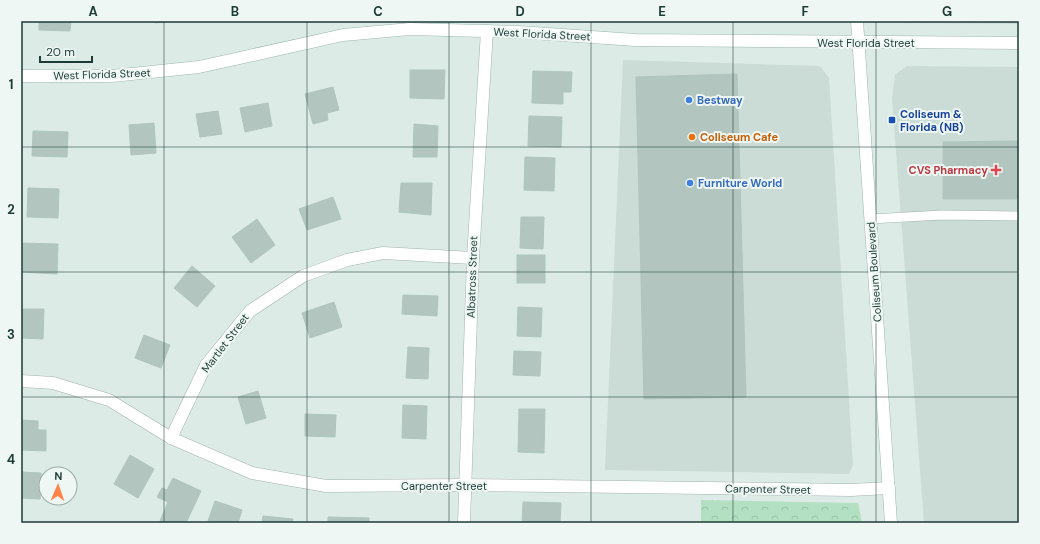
<svg xmlns="http://www.w3.org/2000/svg" width="1040" height="544" font-family="'DM Sans',sans-serif">
<style>
.built{fill:#cbdbd5}
.forest{fill:url(#forest-crowns)}
.building{fill:#b2c6bf;stroke:#afc5bd}
.lines{fill:none;stroke-linecap:round;stroke-linejoin:round}
.service-casing{stroke:#a0b3ae;stroke-width:10}
.minor-casing{stroke:#a0b3ae;stroke-width:13}
.secondary-casing{stroke:#9bb7af;stroke-width:13}
.service{stroke:#fff;stroke-width:9}
.minor{stroke:#fff;stroke-width:12}
.secondary{stroke:#fff;stroke-width:12}
.grid{fill:none;stroke:#1d3b36;stroke-width:1;stroke-opacity:0.55}
.shop-dot{fill:#3f7fe0;stroke:#eef7f3;stroke-width:1.5}
.transit-dot{fill:#1a4fb4;stroke:#eef7f3;stroke-width:1.5}
.food-dot{fill:#e8710a;stroke:#eef7f3;stroke-width:1.5}
.health-dot{fill:#e0444e;stroke:#eef7f3;stroke-width:1.5}
.labels{text-anchor:middle;dominant-baseline:central;stroke-width:4;stroke-linejoin:round;paint-order:stroke}
.street-label{font-size:11px;fill:#1d3b36;stroke:#eef7f3}
.shop-label{font-size:11px;font-weight:bold;fill:#366cbe;stroke:#eef7f3;text-anchor:start}
.transit-label{font-size:11px;font-weight:bold;fill:#164399;stroke:#eef7f3;text-anchor:start}
.food-label{font-size:11px;font-weight:bold;fill:#c56008;stroke:#eef7f3;text-anchor:start}
.health-label{font-size:11px;font-weight:bold;fill:#be3a42;stroke:#eef7f3;text-anchor:end}
.neatline{fill:none;stroke:#1d3b36;stroke-width:1.5}
.grid-label{font-size:13px;text-anchor:middle;font-weight:bold;fill:#1d3b36}
</style>
<defs>
<pattern id="forest-crowns" width="20" height="18" patternUnits="userSpaceOnUse"><rect width="20" height="18" fill="#b3dfc2"/><path d="M2 6a3 3 0 1 1 6 0M12 15a3 3 0 1 1 6 0" fill="none" stroke="#9ac0a7"/></pattern>
</defs>
<rect width="100%" height="100%" fill="#ddebe6"/>
<g class="built">
<polygon points="899,21 1019,21 1019,24 906,23"/>
<polygon points="623,60 820,66 829,78 853,465 849,474 605,470"/>
<polygon points="907,66 1019,67 1019,523 924,523 892,98 895,75"/>
</g>
<polygon class="forest" points="701,500 858,503 862,523 701,523"/>
<g class="building">
<polygon points="39,21 71,21 70,31 39,30"/>
<polygon points="155,21 171,21 155,23"/>
<polygon points="410,70 445,70 444,99 410,98"/>
<polygon points="533,71 572,72 571,92 563,92 563,104 532,103"/>
<polygon points="737,74 746,397 644,399 636,77"/>
<polygon points="333,87 339,110 327,113 328,120 313,124 305,94"/>
<polygon points="268,103 272,126 245,132 240,108"/>
<polygon points="218,111 222,134 200,137 196,114"/>
<polygon points="529,116 562,117 561,147 528,146"/>
<polygon points="154,123 156,153 131,155 129,125"/>
<polygon points="414,124 438,126 437,157 413,157"/>
<polygon points="33,131 68,132 67,157 32,156"/>
<polygon points="1019,141 1019,199 943,199 943,142"/>
<polygon points="525,157 555,158 554,191 524,190"/>
<polygon points="401,183 432,183 431,215 399,212"/>
<polygon points="28,188 59,189 58,218 27,217"/>
<polygon points="333,197 341,219 307,230 299,209"/>
<polygon points="521,217 544,217 543,249 520,248"/>
<polygon points="257,219 275,245 251,263 232,237"/>
<polygon points="21,243 58,244 57,274 21,272"/>
<rect x="517" y="255" width="28" height="28"/>
<polygon points="192,266 215,286 197,307 174,288"/>
<polygon points="403,295 438,296 437,316 402,314"/>
<polygon points="334,302 342,327 310,338 302,313"/>
<polygon points="518,307 542,308 541,337 517,336"/>
<polygon points="23,309 44,309 43,339 22,338"/>
<polygon points="144,335 170,345 161,368 135,358"/>
<polygon points="408,347 429,348 428,379 406,378"/>
<polygon points="514,351 541,352 540,376 513,375"/>
<polygon points="258,391 266,418 246,424 238,397"/>
<polygon points="403,405 427,406 426,439 402,438"/>
<polygon points="519,409 545,409 544,453 518,452"/>
<polygon points="305,414 336,415 335,437 305,436"/>
<polygon points="21,420 38,421 38,430 46,430 46,451 21,450"/>
<polygon points="130,455 154,469 138,498 114,484"/>
<polygon points="21,472 41,473 40,499 21,498"/>
<polygon points="173,478 201,491 186,523 165,523 160,521 168,502 157,497 162,488 167,490"/>
<polygon points="215,501 242,510 238,523 208,521"/>
<polygon points="523,502 561,503 560,523 522,523"/>
<polygon points="263,516 293,519 292,523 262,523"/>
<polygon points="328,517 369,518 369,523 328,523"/>
</g>
<g class="lines">
<g class="service-casing">
<polyline id="service" points="870,219 942,215 1019,216"/>
</g>
<g class="minor-casing">
<g id="minor">
<polyline points="21,381 53,383 109,400 171,438 252,473 326,486 465,485 851,490 889,488"/>
<polyline points="171,438 206,365 250,311 303,276 347,260 383,253 473,258"/>
<polyline points="464,523 473,258 487,31"/>
</g>
</g>
<g class="secondary-casing">
<g id="secondary">
<polyline points="857,21 891,523"/>
<polyline points="21,76 112,76 199,67 343,35 410,29 519,32 635,40 1019,43"/>
</g>
</g>
<use href="#service" class="service"/>
<use href="#minor" class="minor"/>
<use href="#secondary" class="secondary"/>
</g>
<path class="grid" d="M164,21V523M307,21V523M449,21V523M591,21V523M733,21V523M876,21V523M21,147H1019M21,272H1019M21,397H1019"/>
<g class="shop-dot">
<circle cx="689" cy="100" r="4"/>
<circle cx="690" cy="183" r="4"/>
</g>
<rect class="transit-dot" x="888" y="116" width="8" height="8" rx="2"/>
<circle class="food-dot" cx="692" cy="137" r="4"/>
<path class="health-dot" d="M994 164h4v4h4v4h-4v4h-4v-4h-4v-4h4z"/>
<g class="labels">
<g class="street-label">
<text transform="translate(542 34) rotate(3)">West Florida Street</text>
<text x="866" y="43">West Florida Street</text>
<text transform="translate(102 74) rotate(-2)">West Florida Street</text>
<text transform="translate(874 272) rotate(-94)">Coliseum Boulevard</text>
<text transform="translate(472 277) rotate(-88)">Albatross Street</text>
<text transform="translate(225 343) rotate(-53)">Martlet Street</text>
<text x="444" y="486">Carpenter Street</text>
<text transform="translate(768 489) rotate(1)">Carpenter Street</text>
</g>
<g class="shop-label">
<text x="697" y="100">Bestway</text>
<text x="698" y="183">Furniture World</text>
</g>
<g class="transit-label">
<text x="900" y="114">Coliseum &amp;<tspan x="900" dy="13">Florida (NB)</tspan></text>
</g>
<g class="food-label">
<text x="700" y="137">Coliseum Cafe</text>
</g>
<g class="health-label">
<text x="988" y="170">CVS Pharmacy</text>
</g>
</g>
<rect width="1040" height="544" fill="none" stroke="#eef7f3" stroke-width="44"/>
<g transform="translate(58 486) rotate(2)"><circle r="19" fill="#eef7f3" stroke="#9aaca7"/>
<path d="M0-3L7 15L0 10L-7 15Z" fill="#ff8247"/>
<text y="-6" font-size="11" font-weight="bold" text-anchor="middle" fill="#1d3b36">N</text>
</g>
<path d="M40 56v6h52v-6" fill="none" stroke="#1d3b36" stroke-width="2"/>
<text x="46" y="56" font-size="12" fill="#1d3b36" stroke="#eef7f3" stroke-width="3" paint-order="stroke">20 m</text>
<rect x="22" y="22" width="996" height="500" class="neatline"/>
<g class="grid-label">
<text x="93" y="16">A</text>
<text x="235" y="16">B</text>
<text x="378" y="16">C</text>
<text x="520" y="16">D</text>
<text x="662" y="16">E</text>
<text x="805" y="16">F</text>
<text x="947" y="16">G</text>
<text x="11" y="89">1</text>
<text x="11" y="214">2</text>
<text x="11" y="339">3</text>
<text x="11" y="464">4</text>
</g>
</svg>
